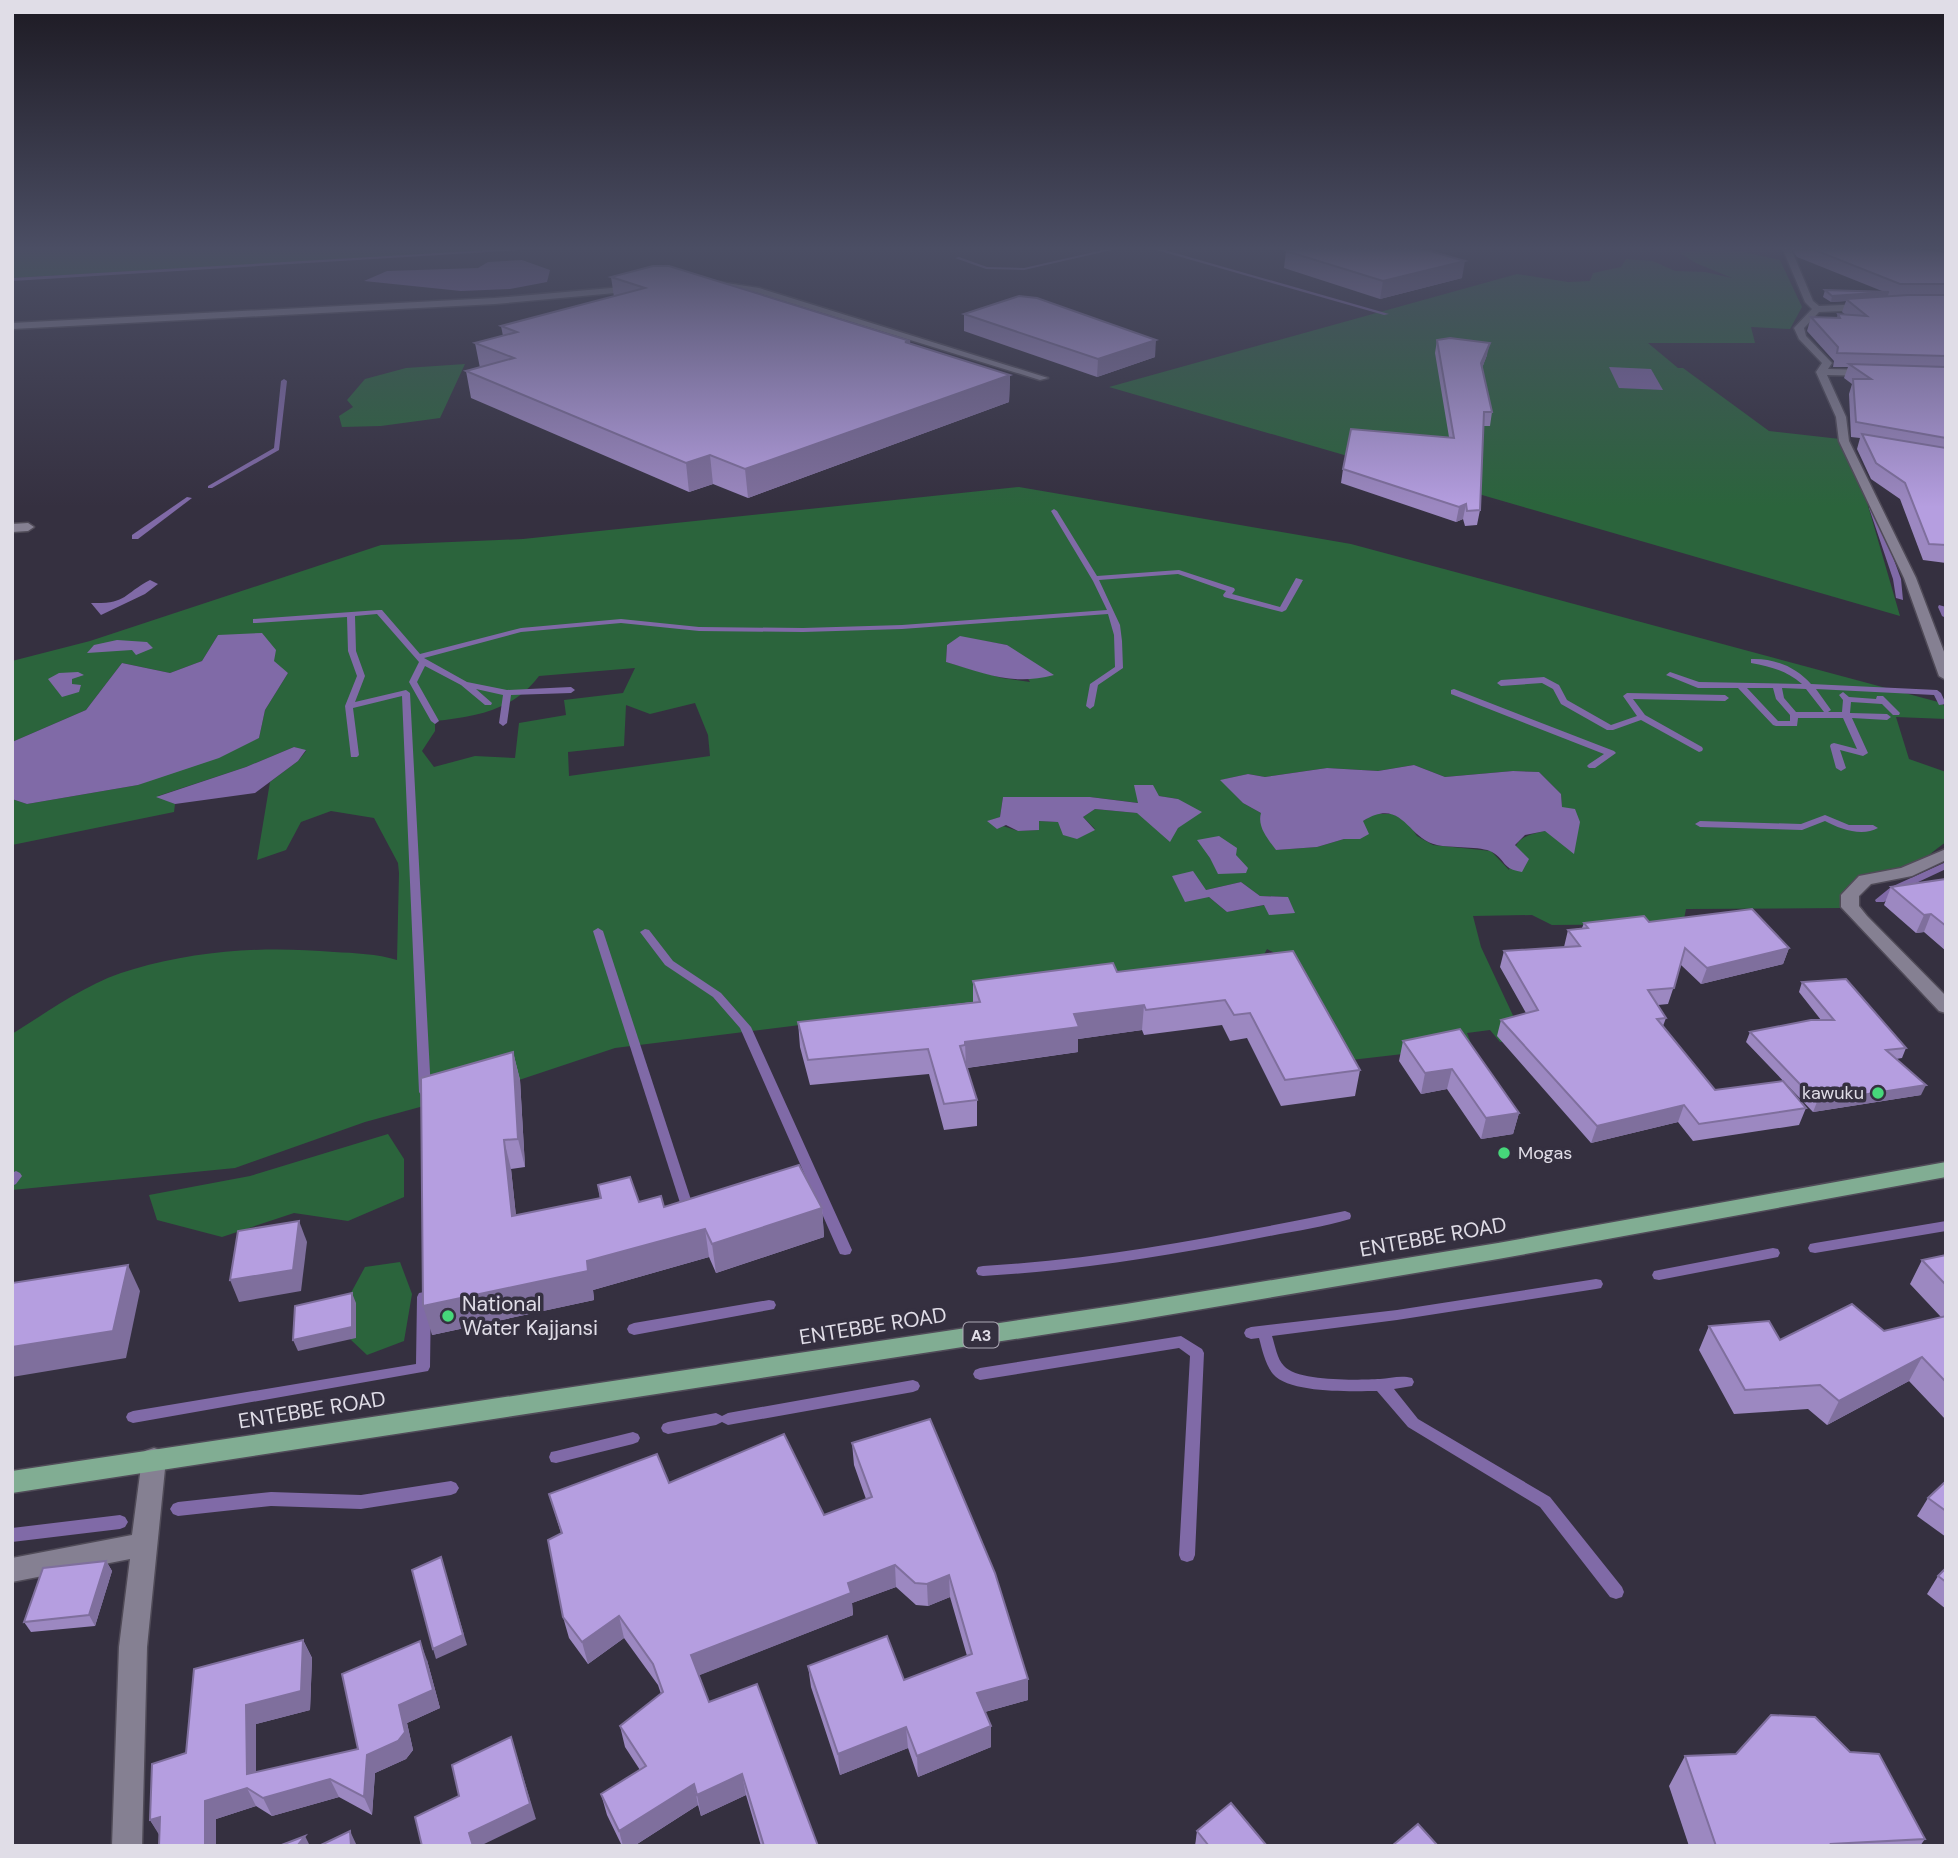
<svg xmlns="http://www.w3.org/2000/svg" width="1958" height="1858" font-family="'DM Sans',sans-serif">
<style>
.green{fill:#2b643c;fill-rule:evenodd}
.water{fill:#806aa7}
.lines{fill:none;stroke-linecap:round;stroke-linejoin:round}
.stream{fill:#806aa7;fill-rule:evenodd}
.minor-casing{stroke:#504b58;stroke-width:3}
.primary-casing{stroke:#504b58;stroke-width:3}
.minor{fill:#858092;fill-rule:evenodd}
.primary{fill:#81ad93;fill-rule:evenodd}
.wall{fill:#9c88c1}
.shaded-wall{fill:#7f6f9d}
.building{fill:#b59ee0;stroke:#7f6f9d;stroke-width:2}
.poi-dot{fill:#46d77a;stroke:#353040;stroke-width:2.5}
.labels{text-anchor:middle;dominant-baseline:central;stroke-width:7;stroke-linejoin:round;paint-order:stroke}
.shield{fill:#353040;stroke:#ada9b5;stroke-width:2}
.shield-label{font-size:16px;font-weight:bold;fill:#e0dde7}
.poi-label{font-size:18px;fill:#e0dde7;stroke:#353040;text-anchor:end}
.near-street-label{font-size:21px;fill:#e0dde7;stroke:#353040}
.near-poi-label{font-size:21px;fill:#e0dde7;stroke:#353040;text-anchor:start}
</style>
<rect width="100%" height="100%" fill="#353040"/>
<g class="green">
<polygon points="12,247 550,247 12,278"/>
<polygon points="1707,249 1739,251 1780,260 1802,307 1790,329 1751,327 1755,343 1648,343 1678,368 1683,368 1769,431 1849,440 1900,616 1109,387 1517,274 1568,282 1590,281 1593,273 1621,267 1626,259 1653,261 1675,271 1705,272 1732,278 1696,263 1680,253"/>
<polygon points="465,364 440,418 381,426 342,427 339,416 353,407 347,400 365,379 406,368"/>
<path d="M1019,487L1351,544L1942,703L1946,709V719L1896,717L1909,759L1946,772V842C1934,850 1921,863 1908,868C1881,878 1864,865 1842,894L1844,908L1686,909L1684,919L1664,924L1552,925L1532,915L1473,916L1481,947L1524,1039L1500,1042L1490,1030L1467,1033L1472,1046L1351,1060L1293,963L1267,949L1260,962L1235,971L615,1048L519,1080L365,1122L235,1168L12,1190V1034C51,1010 89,981 134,969C199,950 267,946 334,952C355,953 377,954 397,960L399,873L398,863L374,818L331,811L301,822L286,850L257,860L270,782L298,761L306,751L294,747L246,767L158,796L175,804L174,812L12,845V799L27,804L138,785L259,738L265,710L288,673L218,635L202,661L170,673L122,663L86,710L12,742V661L90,641L381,545L523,539ZM960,637L1007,645L1030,682L1002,678L946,662L947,645ZM635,668L623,693L564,700L566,715L519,723L515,758L475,756L434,767L422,751L435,731V721C475,717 514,710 539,676ZM695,703L708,735L710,756L569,776L568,752L624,746L626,705L650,714ZM1414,765L1445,777L1513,771L1539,772L1561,794L1562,807L1545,831C1516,837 1515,842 1509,870L1491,851L1433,845L1417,836L1407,821L1392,814H1374L1363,821L1360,839H1344L1317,847L1276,850L1261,813L1243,803L1221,780L1248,774L1265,777L1327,768L1378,771ZM1135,785L1159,796L1178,799L1137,813L1095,809L1083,817L1095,829L1059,822L1039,821V830L1018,831L988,821L1000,817L1003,797H1090L1139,803ZM1241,882L1260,896L1287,897L1265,905L1227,912L1209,897L1206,890Z"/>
<polygon points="388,1134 404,1159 404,1197 348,1221 294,1213 222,1237 157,1220 149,1195 250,1176"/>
<polygon points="400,1262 412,1294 404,1341 367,1355 334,1324 365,1267"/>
</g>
<g class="water">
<polygon points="522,260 550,270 547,282 510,289 461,291 364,281 387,271 478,268 488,262"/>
<polygon points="1609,367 1651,369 1663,390 1619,388"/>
<path d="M150,580L158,584L145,594L101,615L91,603C127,604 122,595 150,580Z"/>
<polygon points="262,633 276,650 274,661 288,673 265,710 259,738 219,758 138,785 27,804 12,799 12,742 86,710 122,663 170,673 202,661 218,635"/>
<path d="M960,636L1007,645L1054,675C1013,686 986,674 946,662L947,645Z"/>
<polygon points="117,640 147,642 153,648 136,655 132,650 87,653 94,645"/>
<polygon points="78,672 84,675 72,679 72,684 81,685 79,692 62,697 48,679 59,673"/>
<polygon points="294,747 306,750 298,761 255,793 175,804 156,797 246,767"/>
<path d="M1414,765L1445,777L1513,771L1539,772L1561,794L1562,807L1575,809L1580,822L1574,854L1545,831L1525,835L1515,845L1529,859L1522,872C1502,869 1506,860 1492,852C1482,846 1450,848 1437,845C1407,839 1403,796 1363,821L1369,834L1360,839H1344L1317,847L1276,850C1268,839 1257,827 1261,813L1243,803L1220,780L1248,774L1265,777L1327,768L1378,771Z"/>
<polygon points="1134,785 1153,785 1159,796 1178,799 1202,812 1178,828 1170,842 1137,813 1095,809 1083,817 1095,830 1077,839 1063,835 1058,822 1039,821 1039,830 1018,831 1006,825 997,829 987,821 1000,817 1003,797 1090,797 1138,803"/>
<polygon points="1219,836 1237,848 1236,855 1248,868 1246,873 1218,874 1210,858 1197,840"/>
<polygon points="1193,871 1206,890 1241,882 1260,896 1288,897 1295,913 1269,915 1264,905 1227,912 1209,897 1185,902 1172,876"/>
</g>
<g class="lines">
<g class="stream">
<polygon points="542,247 570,247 12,281 12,278"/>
<polygon points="1116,247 1125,247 1024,270 986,269 955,258 959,257 987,267 1024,268"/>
<polygon points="1146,247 1154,247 1389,314 1384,315"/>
<polygon points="284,379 287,381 279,450 212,488 208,488 208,486 274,448 281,381"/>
<polygon points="187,497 192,498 138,539 132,539 132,535"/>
<polygon points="1872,506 1875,508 1901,579 1903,600 1896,598 1893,579 1869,508"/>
<polygon points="1054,509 1057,511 1097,576 1179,570 1234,588 1235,590 1232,594 1280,607 1296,578 1303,580 1286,610 1282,612 1224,597 1223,595 1226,591 1178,574 1099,580 1120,625 1122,641 1123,668 1098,685 1094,706 1090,709 1086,706 1090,684 1115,667 1114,635 1108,614 902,629 803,632 699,631 621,623 521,632 424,658 467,682 507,690 571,687 575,690 571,693 511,695 507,723 503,726 499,723 503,695 476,689 492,703 491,705 485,705 461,685 425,666 417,682 439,721 435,724 431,721 409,682 419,662 377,614 355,616 356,651 365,676 355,702 406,690 410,693 431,1092 429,1095 421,1095 419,1092 402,696 353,708 359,755 357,757 351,757 345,706 357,676 348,651 347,617 256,623 253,623 253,619 379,610 382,610 420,654 521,628 621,619 699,627 803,628 902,625 1107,610 1093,581 1051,511"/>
<polygon points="1939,605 1946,607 1946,618 1942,616 1938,607"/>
<path d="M1751,659C1774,658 1796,667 1811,684L1937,690L1941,693L1946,704L1939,705L1934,695L1816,689L1831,710L1828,712H1842L1843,700L1839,695L1843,692L1849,697L1876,699L1877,696H1883L1900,713L1899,715H1893L1882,704L1851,702L1850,713L1887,714L1891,717L1887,720L1852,718L1868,753L1863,756L1840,750L1846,768L1841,771L1836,768L1830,746L1831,744L1834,743L1857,749L1843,718H1798L1797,726H1776L1773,725L1738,688H1698L1666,675L1670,672L1699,682L1802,684C1786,670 1771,667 1751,663ZM1747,688H1773L1776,699L1790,715V721H1778ZM1782,688L1806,689L1824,712H1826H1796L1784,698Z"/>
<polygon points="1544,677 1559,685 1567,700 1611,725 1637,716 1623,696 1627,693 1725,695 1729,698 1725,701 1633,699 1645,715 1702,747 1703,749 1702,751 1699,752 1641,720 1613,730 1607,730 1561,704 1553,689 1542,683 1501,686 1497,683 1501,680"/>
<polygon points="1454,689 1614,751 1616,753 1595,768 1589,768 1587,766 1589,764 1604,754 1451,694 1451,690"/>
<path d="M1825,815L1849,825H1873L1878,828C1862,837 1840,829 1825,821L1802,830L1700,827L1695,824L1700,821L1801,824Z"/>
<polygon points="1946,862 1946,869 1899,891 1884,902 1876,902 1875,900 1891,887"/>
<polygon points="598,928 603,931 695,1212 694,1215 689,1217 684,1215 683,1212 593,931"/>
<polygon points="645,929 649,930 673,961 721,993 751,1027 852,1250 850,1254 845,1255 840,1254 838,1250 740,1028 713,997 665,965 640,932"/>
<polygon points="16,1171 20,1173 22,1176 16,1184 12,1186 12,1173"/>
<path d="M1345,1211L1350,1213L1351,1216L1350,1219C1317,1229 1282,1233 1249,1240C1161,1257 1073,1271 983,1276L978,1275L976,1271L978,1267L983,1266C1106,1259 1225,1235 1345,1211Z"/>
<polygon points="1946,1221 1946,1231 1815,1253 1810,1252 1808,1248 1810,1244 1815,1243"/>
<polygon points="1773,1248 1778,1249 1780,1253 1778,1257 1773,1258 1659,1280 1654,1279 1652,1275 1654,1271 1659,1270"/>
<path d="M1596,1279L1601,1280L1603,1284L1601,1288L1596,1289L1397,1320L1272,1336C1275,1345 1277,1359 1284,1366C1298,1382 1359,1380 1380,1379C1390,1378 1402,1375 1412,1378L1414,1382L1412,1386L1394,1389L1418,1419L1550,1497L1622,1587L1624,1592L1622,1597L1616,1599L1610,1597L1540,1507L1408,1427L1377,1391C1353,1391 1290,1394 1273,1374C1265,1364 1262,1349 1259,1338L1251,1339L1246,1337L1244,1333L1246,1329L1251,1327L1397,1310Z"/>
<polygon points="424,1292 429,1293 431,1297 430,1367 428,1371 133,1423 128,1421 126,1417 128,1413 133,1411 416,1364 417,1297 419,1293"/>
<polygon points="769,1300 774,1301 776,1305 774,1309 769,1310 634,1335 629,1333 627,1329 629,1325 634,1323"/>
<polygon points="1181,1336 1202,1349 1204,1353 1195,1555 1193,1560 1187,1562 1181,1560 1179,1555 1190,1356 1179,1348 980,1380 975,1378 973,1374 975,1370 980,1368"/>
<polygon points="913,1380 918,1382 920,1386 918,1390 913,1392 728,1425 722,1422 716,1425 668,1434 663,1432 661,1428 663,1424 668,1422 716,1413 722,1416 728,1413"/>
<polygon points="633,1432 638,1434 640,1438 638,1442 633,1444 556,1463 551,1462 549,1457 551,1452 556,1451"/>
<polygon points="451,1481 456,1483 459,1488 456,1493 451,1495 361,1509 271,1506 178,1516 173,1514 170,1509 173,1504 178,1502 271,1492 361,1495"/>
<polygon points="120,1515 125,1517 128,1522 125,1527 120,1529 12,1542 12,1528"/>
</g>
<g class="minor-casing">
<g id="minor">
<polygon points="1779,247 1788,247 1792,251 1813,301 1819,306 1866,304 1870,307 1866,310 1819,312 1804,328 1806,336 1832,363 1828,369 1870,370 1875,373 1870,376 1827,375 1846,417 1849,441 1916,578 1946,657 1946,680 1939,676 1904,578 1839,441 1836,417 1816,372 1822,363 1799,339 1794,328 1812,309 1805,302 1784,252"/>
<polygon points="707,280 759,288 1048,378 1040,380 755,292 704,285"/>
<polygon points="634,286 637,291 495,304 12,329 12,323 495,298"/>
<polygon points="12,524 28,523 34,527 28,531 12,532"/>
<polygon points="1946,849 1946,860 1912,876 1871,884 1859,896 1859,906 1867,916 1946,996 1946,1013 1939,1011 1841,907 1841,895 1859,876 1901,868"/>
<polygon points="154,1448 163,1451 166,1459 147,1647 142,1846 112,1846 119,1647 130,1559 12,1582 12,1558 132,1535 142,1459 145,1451"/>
</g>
</g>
<g class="primary-casing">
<polygon id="primary" points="1946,1162 1946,1177 1498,1259 1126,1322 12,1493 12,1471 1126,1304 1498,1243"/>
</g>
<use href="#minor" class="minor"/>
<use href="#primary" class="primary"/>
</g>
<g class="wall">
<polygon points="1790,247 1946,247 1946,563 1923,560 1900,499 1871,479 1857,449 1860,438 1851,437 1849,394 1852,384 1844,378 1848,367 1833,367 1834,361 1807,331 1811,317 1837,318 1838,314 1846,315 1842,312 1846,301 1831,302 1823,297 1825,290 1882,291 1797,257"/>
<polygon points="1286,251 1462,278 1380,299 1284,268"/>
<polygon points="611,277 910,341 910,344 1010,375 1009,402 748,498 713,484 689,492 471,398 466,371 480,368 475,343 503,336 501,326 614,297"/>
<polygon points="964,314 1155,357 1097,377 964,331"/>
<polygon points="1437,340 1487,355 1482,368 1492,412 1490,426 1483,426 1480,510 1477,525 1465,526 1463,519 1456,522 1341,483 1343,469 1449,437 1435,353"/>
<polygon points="1946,879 1946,951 1924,932 1916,933 1884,905 1891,887"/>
<polygon points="1649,922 1789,948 1783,964 1701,984 1681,965 1668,1004 1658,1005 1666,1018 1663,1026 1715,1090 1806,1108 1799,1125 1693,1141 1678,1122 1591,1143 1497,1036 1501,1020 1526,1013 1500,967 1504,951 1564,947 1568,930 1582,928 1584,923"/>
<polygon points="1293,951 1360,1070 1355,1096 1281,1106 1247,1038 1230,1041 1222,1025 1144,1035 1142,1030 1078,1039 1078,1052 967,1068 977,1100 977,1126 944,1130 929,1074 810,1085 800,1047 798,1022 973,1002 973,981 1117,972"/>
<polygon points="1802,982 1906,1048 1902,1058 1896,1059 1921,1095 1813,1112 1746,1042 1750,1032 1821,1020 1799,992"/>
<polygon points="1460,1029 1519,1113 1513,1134 1481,1139 1447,1089 1421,1094 1399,1061 1403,1041"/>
<polygon points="513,1052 520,1080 525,1167 511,1169 516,1216 600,1199 598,1185 639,1202 664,1207 822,1208 824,1237 716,1273 709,1257 593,1290 594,1300 432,1335"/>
<polygon points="1946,1255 1946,1420 1909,1381 1827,1425 1808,1409 1734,1414 1699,1350 1709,1326 1780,1340 1884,1331 1941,1317 1910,1284 1922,1260"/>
<polygon points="930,1419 1028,1700 985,1712 991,1747 918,1777 908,1748 840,1775 811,1687 808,1666 904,1680 967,1656 950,1597 928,1606 916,1605 896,1587 852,1603 853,1615 699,1675 709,1702 818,1846 761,1846 746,1795 701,1816 698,1805 634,1846 622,1846 607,1815 601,1794 640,1770 625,1747 620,1726 661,1694 658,1685 624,1638 588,1664 569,1638 563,1617 561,1533 549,1494 669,1483 824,1515 866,1499 854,1465 852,1443"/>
<polygon points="1946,1481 1946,1537 1917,1516 1928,1498"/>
<polygon points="106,1561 112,1571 95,1626 31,1632 24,1622"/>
<polygon points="1946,1568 1946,1609 1927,1594 1938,1576"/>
<polygon points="303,1640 312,1658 310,1710 256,1724 256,1772 358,1749 427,1660 440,1708 407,1723 413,1750 406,1759 375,1773 372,1815 339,1797 272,1816 256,1806 216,1819 160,1835 150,1820"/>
<polygon points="1685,1756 1925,1839 1920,1846 1689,1846 1669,1786"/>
<polygon points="1197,1831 1267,1846 1195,1846"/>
</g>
<g class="shaded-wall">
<polygon points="1465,261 1462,278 1380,299 1383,281"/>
<polygon points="1889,292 1887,298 1846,299 1846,301 1831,302 1832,296"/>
<polygon points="1156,340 1155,357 1097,377 1098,359"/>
<polygon points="1490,343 1487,355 1479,376 1481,363"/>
<polygon points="1010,375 1009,402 748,498 745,469"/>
<polygon points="710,455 713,484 689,492 686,463"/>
<polygon points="1466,504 1463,519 1456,522 1459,507"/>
<polygon points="1931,914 1924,932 1916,933 1924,915"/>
<polygon points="1789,948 1783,964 1701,984 1707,968"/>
<polygon points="1144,1005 1142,1030 1078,1039 1078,1052 966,1068 965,1042 1074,1014"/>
<polygon points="513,1052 520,1080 525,1167 518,1139"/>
<polygon points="1452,1069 1447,1089 1421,1094 1425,1073"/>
<polygon points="1926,1085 1921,1095 1813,1112 1817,1102"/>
<polygon points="1684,1105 1678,1122 1591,1143 1597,1126"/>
<polygon points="1519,1113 1513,1134 1481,1139 1486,1118"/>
<polygon points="504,1140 511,1169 519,1245 512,1216"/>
<polygon points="822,1208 824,1237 716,1273 712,1244"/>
<polygon points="299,1221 307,1242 301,1291 239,1302 230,1280"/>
<polygon points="705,1229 709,1257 593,1290 594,1300 432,1335 423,1306"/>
<polygon points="128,1265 140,1291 126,1358 12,1377 12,1347"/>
<polygon points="352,1293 356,1303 356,1338 298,1351 293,1340"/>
<polygon points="1922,1357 1909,1381 1827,1425 1839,1401"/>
<polygon points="441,1557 467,1645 436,1659 433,1649"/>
<polygon points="106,1561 112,1571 95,1626 89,1615"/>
<polygon points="895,1565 896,1587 852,1603 853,1615 695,1677 691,1655 848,1583"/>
<polygon points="949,1575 950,1597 928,1606 927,1584"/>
<polygon points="619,1616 624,1638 588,1664 582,1642"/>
<polygon points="303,1640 312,1658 310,1710 256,1724 256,1792 247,1774 246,1705"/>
<polygon points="420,1641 427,1660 440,1708 407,1723 413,1750 406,1759 375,1773 372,1815 364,1797 367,1755 399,1705"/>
<polygon points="1028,1679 1028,1700 977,1714 977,1693"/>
<polygon points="991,1726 991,1747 918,1777 917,1756"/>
<polygon points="906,1727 908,1748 840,1775 838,1754"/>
<polygon points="511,1737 536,1819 480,1846 473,1846 469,1833"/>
<polygon points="742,1774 746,1795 701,1816 697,1795"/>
<polygon points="330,1779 339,1797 272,1816 263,1798"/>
<polygon points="694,1784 698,1805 634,1846 623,1846 619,1831"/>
<polygon points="247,1788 256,1806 216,1819 216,1846 205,1846 205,1801"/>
<polygon points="160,1817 161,1838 150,1820"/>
<polygon points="350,1831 357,1846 351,1846"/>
<polygon points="305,1836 310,1846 297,1846"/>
</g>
<g class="building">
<polygon points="1302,247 1416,247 1465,261 1383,281 1286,251"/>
<polygon points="1807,247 1912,247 1946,252 1946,284 1900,284"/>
<polygon points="653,266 669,266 910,341 905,342 1010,375 745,469 710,455 686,463 466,371 514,358 475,343 517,332 501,326 645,288 611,277"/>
<polygon points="1825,290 1889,292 1832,296"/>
<polygon points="1908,295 1946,295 1946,356 1837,353 1838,347 1811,317 1840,318 1838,314 1867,316 1846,299"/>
<polygon points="1019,296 1037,298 1156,340 1098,359 964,314"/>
<polygon points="1450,338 1490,343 1481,363 1492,412 1484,412 1480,510 1467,511 1466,504 1459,507 1343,469 1351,429 1454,438 1437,340"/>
<polygon points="1849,364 1946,367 1946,438 1856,422 1853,379 1871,379"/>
<polygon points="1862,434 1946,448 1946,545 1929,544 1905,483 1876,463"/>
<polygon points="1946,879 1946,926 1931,914 1924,915 1891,887"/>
<polygon points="1752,909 1789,948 1707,968 1685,948 1674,988 1648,990 1666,1018 1657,1019 1715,1090 1783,1081 1806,1108 1699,1124 1684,1105 1597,1126 1501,1020 1538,1010 1504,951 1580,946 1568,930 1588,928 1584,923 1644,916 1649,922"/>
<polygon points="1293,951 1360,1070 1285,1080 1250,1013 1234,1015 1225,1000 1146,1010 1144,1005 1074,1014 1079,1027 965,1042 965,1045 960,1046 977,1100 944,1104 928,1049 808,1060 798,1022 980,1002 973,981 1113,963 1117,972"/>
<polygon points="1846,979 1906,1048 1886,1050 1926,1085 1817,1102 1750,1032 1811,1020 1834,1020 1802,982"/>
<polygon points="1460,1029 1519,1113 1486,1118 1452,1069 1425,1073 1403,1041"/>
<polygon points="513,1052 518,1139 504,1140 512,1216 601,1198 598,1185 630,1177 639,1202 661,1196 664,1207 799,1165 822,1208 712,1244 705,1229 587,1261 588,1271 423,1306 421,1078"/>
<polygon points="299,1221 293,1270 230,1280 238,1231"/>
<polygon points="1946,1255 1946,1285 1922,1260"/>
<polygon points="128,1265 113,1331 12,1347 12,1283"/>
<polygon points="352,1293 352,1327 293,1340 295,1306"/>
<polygon points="1852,1304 1884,1331 1946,1316 1946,1382 1922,1357 1839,1401 1820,1385 1745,1390 1709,1326 1769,1321 1780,1340"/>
<polygon points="930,1419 995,1573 1028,1679 977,1693 991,1726 917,1756 906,1727 838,1754 808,1666 887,1636 904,1680 972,1654 949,1575 927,1584 915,1583 895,1565 848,1583 851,1593 691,1655 709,1702 757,1684 818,1846 764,1846 742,1774 697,1795 694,1784 619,1831 601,1794 646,1766 620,1726 663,1692 653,1664 619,1616 582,1642 563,1617 548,1540 562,1533 549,1494 657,1454 669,1483 784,1434 824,1515 872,1497 852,1443"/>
<polygon points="1946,1481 1946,1511 1928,1498"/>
<polygon points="441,1557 463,1635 433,1649 412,1570"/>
<polygon points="106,1561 89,1615 24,1622 43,1568"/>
<polygon points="1946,1568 1946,1582 1938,1576"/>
<polygon points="303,1640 301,1691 246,1705 247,1774 358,1749 342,1674 420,1641 433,1690 399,1705 405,1732 398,1741 367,1755 364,1797 330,1779 263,1798 247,1788 205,1801 205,1846 159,1846 160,1817 150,1820 152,1764 186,1753 194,1669"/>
<polygon points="1771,1715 1815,1717 1850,1752 1879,1754 1925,1839 1831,1844 1832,1846 1716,1846 1685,1756 1736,1754"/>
<polygon points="511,1737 530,1804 469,1833 473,1846 422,1846 415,1817 459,1796 452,1765"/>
<polygon points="1231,1803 1267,1846 1209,1846 1197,1831"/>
<polygon points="1418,1824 1438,1846 1392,1846"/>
<polygon points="350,1831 351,1846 319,1846"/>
<polygon points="305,1836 297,1846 279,1846"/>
</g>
<linearGradient id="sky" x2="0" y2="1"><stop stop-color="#1d1a23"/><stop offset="0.49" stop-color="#4b4e64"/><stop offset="1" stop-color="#4b4e64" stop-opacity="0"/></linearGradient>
<rect width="1958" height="507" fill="url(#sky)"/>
<g class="poi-dot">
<circle cx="1878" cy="1093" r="7"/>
<circle cx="1504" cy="1153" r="7"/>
<circle cx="448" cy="1316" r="7"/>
</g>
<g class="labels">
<rect class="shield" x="963.5" y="1322.5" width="35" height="25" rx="5"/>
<g class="shield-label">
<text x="981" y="1335">A3</text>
</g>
<g class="poi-label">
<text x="1864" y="1093">kawuku</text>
<text x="1518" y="1153" text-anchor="start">Mogas</text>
</g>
<g class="near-street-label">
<text transform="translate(1433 1237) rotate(-10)">ENTEBBE ROAD</text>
<text transform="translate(873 1326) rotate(-9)">ENTEBBE ROAD</text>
<text transform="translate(312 1410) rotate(-9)">ENTEBBE ROAD</text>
</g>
<g class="near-poi-label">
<text x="462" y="1304">National<tspan x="462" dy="24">Water Kajjansi</tspan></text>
</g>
</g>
<rect width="1958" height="1858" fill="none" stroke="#e0dde7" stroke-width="28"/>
</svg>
